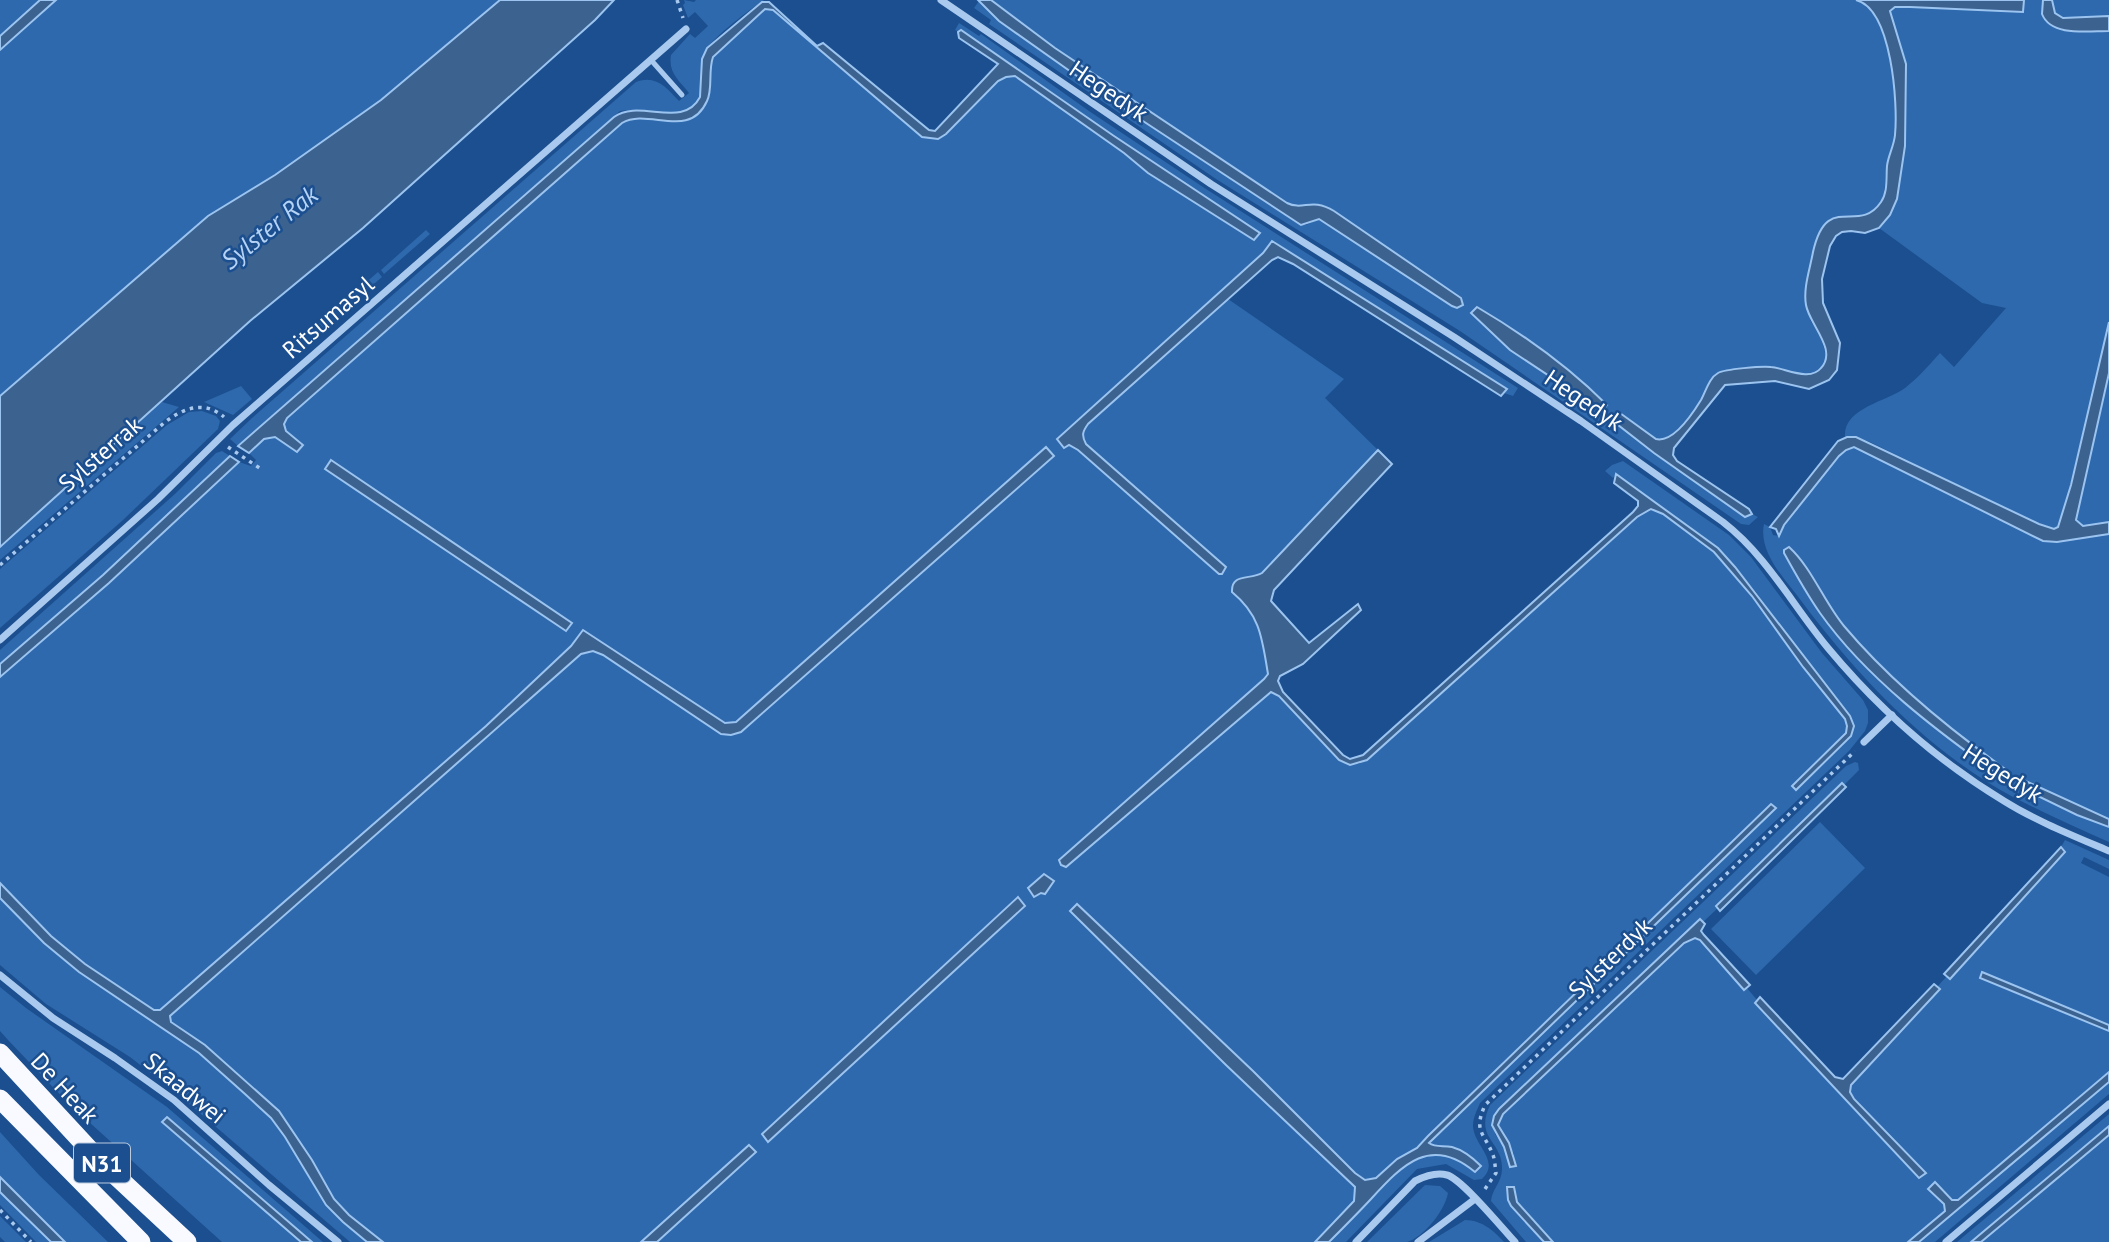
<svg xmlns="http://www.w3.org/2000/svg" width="2109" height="1242" font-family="'PT Sans',sans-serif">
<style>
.green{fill:#2e69ad;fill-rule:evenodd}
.water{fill:#3c6290;stroke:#9cc4f0;stroke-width:2}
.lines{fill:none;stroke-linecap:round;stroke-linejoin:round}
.path{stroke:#a9c9ee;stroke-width:3.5;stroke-dasharray:3.5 5;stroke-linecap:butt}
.service{stroke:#a9c9ee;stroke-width:5}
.minor{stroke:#a9c9ee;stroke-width:7}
.trunk{stroke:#f8faff;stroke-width:19}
.labels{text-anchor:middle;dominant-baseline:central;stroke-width:5;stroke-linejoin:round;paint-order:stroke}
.shield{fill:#1b4f8f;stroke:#bbcadd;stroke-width:2}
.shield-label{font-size:23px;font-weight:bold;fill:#fff}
.street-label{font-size:24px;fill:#fff;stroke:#1b4f8f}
.water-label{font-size:26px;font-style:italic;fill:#b5d3f5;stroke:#1b4f8f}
</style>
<rect width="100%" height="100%" fill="#1b4f8f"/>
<g class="green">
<polygon points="0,0 40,0 0,36"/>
<polygon points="56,0 500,0 381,100 275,175 208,216 0,396 0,50"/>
<path d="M684,0L694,2L696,0H764C752,8 713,37 707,49C696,70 711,108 680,113C662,116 642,107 620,111L238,446L230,439L252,418L636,82C656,74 667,88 679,101L689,93C679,80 668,73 671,55L690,34L695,38L708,26L695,12L688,18L683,5L685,3Z"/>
<path d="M991,0H1856C1894,10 1897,101 1895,133C1895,144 1888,153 1887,164C1884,181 1888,196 1875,210C1865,220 1843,217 1829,219L1810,320C1819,333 1841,372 1809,374C1797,375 1784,368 1771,367C1755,366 1737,370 1721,372C1709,388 1677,444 1656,439L1620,414L1614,421L1654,453L1745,516L1752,514L1758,517L1749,525L1741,524L1460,331L1216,179L989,24L991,20L974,8L979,1L999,21L1108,98L1301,225H1306L1319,219L1457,308L1461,298L1334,211C1311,197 1304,211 1287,203L1055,48ZM1477,307C1523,334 1569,367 1607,404L1510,350L1472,314Z"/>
<path d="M1966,0H2043L2042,14C2056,36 2085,31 2109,31V322L2061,524L2054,529L2017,514L1870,442L1856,437L1845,438C1842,408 1886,402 1905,388C1918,378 1929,365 1940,353L1954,367L2006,308L1982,303L1879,228L1890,215L1905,146L1906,64L1890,12L1895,7H1910L2023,11L2024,0Z"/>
<polygon points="2052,0 2109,0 2109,16 2063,18 2055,13"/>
<path d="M770,8L922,137L946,134L998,81L1006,77L1015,76L1124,153L1148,173L1254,240L1260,234L1114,136L975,39L955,30L959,23L979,36L981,34L1089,111L1206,189L1518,388L1513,396L1504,393L1507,389L1272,241L1263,252L1057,439L1064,448L1069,445L1078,450L1222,574L1226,567L1086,444C1081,435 1083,431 1088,424L1228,299L1344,379L1325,398L1378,450L1262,573L1255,578L1241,577L1232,592L1252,612L1261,632L1268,674L1264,679L1060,860L1271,692L1279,696L1339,760L1359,764L1637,517L1651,509L1663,514L1714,552L1752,596L1803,667L1845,719L1847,726L1846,733L1792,787L1796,790L1845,743L1851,736L1854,726L1837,698L1807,663L1756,592L1718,548L1616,474L1613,478L1605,471L1612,465L1623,461L1729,535L1751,557L1822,653L1863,700L1868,710V723L1865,731L1849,751L1480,1103C1477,1110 1473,1118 1473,1126C1474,1146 1501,1161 1482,1179L1474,1180L1446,1164L1417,1169L1346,1242H1329C1342,1229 1355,1216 1368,1202C1394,1174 1423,1138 1465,1163L1450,1146H1434L1429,1143L1775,809L1772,805L1428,1136L1417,1148L1397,1159L1376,1178L1365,1180L1355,1173L1253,1071L1077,905L1070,911L1226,1065L1355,1187L1354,1201L1315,1242H657L755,1152L749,1145L641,1242H383L349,1215L334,1199L312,1160L279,1111L205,1045L171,1021L169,1016L175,1010L581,654L593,651L603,655L721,733L731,735L1054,456L1046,447L736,722L725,723L583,630L571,646L486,726L160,1010L154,1011L85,964L51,936L0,883V677L109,583L239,462L251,466L256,460L249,453L264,439L275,437L297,452L303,445L286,431L284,424L287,418L622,123L630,118L695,115L712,57L765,9ZM331,461L571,622L566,630L325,468ZM1017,897L1025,907L769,1141L762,1134Z"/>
<polygon points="426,230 430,234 384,274 381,270"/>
<polygon points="378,272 382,277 321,330 317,325"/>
<polygon points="2109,373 2109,522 2083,526 2076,520 2076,513"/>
<polygon points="241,386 252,399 233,415 204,402"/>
<polygon points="162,402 179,407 0,560 0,547"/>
<polygon points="202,411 216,416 220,421 218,429 123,520 0,628 0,569 167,425 189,412"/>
<path d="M1854,447L2043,541L2057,542L2109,534V819L2019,778L2015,785L2077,815L2109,827V842C2077,828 2044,813 2013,797C1928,751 1859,678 1802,602C1786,580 1758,553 1764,524L1770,527L1773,535L1779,536L1784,525L1839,456L1845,450ZM1794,552C1810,576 1825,602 1842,624C1887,682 1949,729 2008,770L2003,778C1939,733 1865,677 1820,613C1806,594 1795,573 1784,553Z"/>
<polygon points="222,451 230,456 103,575 0,664 0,650 176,493 216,453"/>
<path d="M1855,762L1858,763L1859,770L1844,785L1841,783L1716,906L1718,908L1703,922L1700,919L1499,1109L1494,1116L1495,1134L1504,1147L1510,1166L1514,1154L1498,1124L1503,1114L1684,943L1696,938L1708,949L1744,990L1747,988L1757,1000L1755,1002L1925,1172L1854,1099L1850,1092L1851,1085L1939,990L1937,987L1947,976L1950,979L2065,852L2061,847L2065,840L2109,860V869L2084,857L2081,863L2109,877V1025L1982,973L1980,978L2109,1031V1072L1958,1200H1953L1936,1183L1928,1189L1944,1204L1945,1211L1908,1242H1553L1515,1198L1511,1206L1544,1242H1526L1491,1201C1492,1189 1502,1182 1502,1169C1503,1141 1474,1139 1490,1105L1846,766Z"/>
<polygon points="1820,822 1865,868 1756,975 1711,929"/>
<polygon points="0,898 44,943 79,972 199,1053 271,1118 285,1137 326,1205 343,1222 367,1242 350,1242 180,1096 130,1057 46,1004 0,965"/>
<polygon points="0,987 26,1008 167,1107 323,1242 312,1242 162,1122 301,1242 222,1242 69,1104 8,1040 0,1031"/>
<polygon points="2109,1082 2109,1094 1935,1242 1919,1242"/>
<polygon points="2109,1114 2109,1126 1971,1242 1957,1242"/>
<polygon points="0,1132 39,1175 108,1242 65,1242 0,1177"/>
<polygon points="2109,1135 2109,1242 1981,1242"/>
<path d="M1425,1185L1440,1186L1448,1193C1445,1210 1424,1237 1407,1242C1396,1242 1379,1242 1367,1242Z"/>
<polygon points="0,1192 6,1198 51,1242 36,1242 0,1205"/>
<polygon points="0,1216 26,1242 5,1242 0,1237"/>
<path d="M1465,1220C1482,1220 1494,1231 1504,1242H1429Z"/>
</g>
<g class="water">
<polygon points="40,0 56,0 0,50 0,36"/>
<polygon points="500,0 614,0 595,20 363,228 250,321 0,547 0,396 208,216 275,175 381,100"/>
<path d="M978,0H991L1055,48L1287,203C1304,211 1311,197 1334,211L1461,298L1463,305L1457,308L1452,306L1319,219L1301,225L1108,98L999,21Z"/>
<path d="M1856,0H2024L2023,12L1910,7H1895L1890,11L1906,64L1905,146L1897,199L1890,215L1879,228L1865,233L1851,231L1842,232L1836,236L1830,246L1822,279L1823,303L1840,343L1837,370L1829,380L1809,389L1775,381L1725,385L1674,448L1673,455L1677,461L1749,509L1752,514L1745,517L1654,453L1613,421L1620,413L1656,439C1673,443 1693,413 1701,400C1706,391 1709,378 1718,373C1725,369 1762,366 1771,367C1785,368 1810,382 1821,368C1838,350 1809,324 1806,305C1803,288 1810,269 1813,252C1827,190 1858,236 1881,202C1888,192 1886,178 1887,166C1888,156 1894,146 1895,135C1898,104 1892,9 1856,0Z"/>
<path d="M2043,0H2052L2055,13L2063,18L2109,16V31C2088,31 2051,37 2042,14Z"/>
<path d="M762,2H769L817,46L823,43L929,130L935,131L998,64L959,38L958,32L961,30L1114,136L1260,233L1254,240L1148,173L1124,153L1015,76L1006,77L998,81L946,134L938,139L922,137L773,10L765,9L713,57C708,71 713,89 707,101C689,141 648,107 622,123L287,418L284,424L286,431L303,445L297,452L275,437L264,439L249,453L238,446L614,117C639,98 683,130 700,97L702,59L707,48Z"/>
<path d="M1272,241L1507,389L1501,396L1293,264L1278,257L1272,260L1088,424C1083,431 1081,435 1086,444L1226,567L1222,574H1219L1078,450L1069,445L1064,448L1057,439L1263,253Z"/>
<path d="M1477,307C1523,334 1569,367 1607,405L1602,411L1510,350L1471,313Z"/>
<polygon points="2109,322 2109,373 2076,520 2083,526 2109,522 2109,534 2057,542 2043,541 1854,447 1846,450 1839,456 1784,525 1779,536 1776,529 1770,527 1838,441 1847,437 1856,437 2039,524 2054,529 2058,527 2071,485"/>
<polygon points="1046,447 1054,456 741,732 731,735 721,734 603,655 593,651 581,654 170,1016 171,1022 205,1045 279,1111 312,1160 334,1199 349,1215 383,1242 367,1242 343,1222 326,1205 285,1137 271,1118 245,1094 199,1053 79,972 44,943 0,898 0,883 51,936 85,964 154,1010 160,1010 486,726 571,646 583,630 725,723 736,722"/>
<path d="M1378,450L1392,464L1274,590L1271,601L1309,643L1358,604L1361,610L1303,664L1280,676L1278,681L1283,692L1343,755L1350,759L1363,755L1633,512L1638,506V501L1614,483L1616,474L1718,548L1735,567L1850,716L1854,726L1851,736L1796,790L1792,786L1846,733L1847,726L1845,719L1803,667L1752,596L1714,552L1663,514L1651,509L1637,517L1367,760L1350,765L1339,760L1279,696L1271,692L1066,867L1061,865L1059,860L1264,679L1268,674C1262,639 1261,616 1232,592C1231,573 1250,580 1262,573Z"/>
<polygon points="230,456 239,462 109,583 0,677 0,664 103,575"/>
<polygon points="331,460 572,623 566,631 325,469"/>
<path d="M1789,547C1812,568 1824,602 1844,626C1891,682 1949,729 2008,771L2003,778C1938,732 1866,678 1820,613C1806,593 1795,573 1784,553V550Z"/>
<polygon points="2019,778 2109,819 2109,827 2077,815 2015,785"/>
<polygon points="1842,783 1846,787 1720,911 1716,906"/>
<path d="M1771,804L1776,808L1429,1143C1436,1148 1443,1145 1452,1147C1463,1150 1473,1158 1481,1166L1475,1172C1431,1135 1403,1164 1371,1199C1357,1214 1343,1228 1329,1242H1315L1354,1201L1355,1187L1226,1065L1070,911L1077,904L1253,1071L1355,1173L1365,1180L1376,1178L1397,1159L1417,1148L1428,1136Z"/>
<polygon points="2061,847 2065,852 1950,979 1944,974"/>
<polygon points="1044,874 1054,881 1045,894 1041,893 1034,897 1028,888"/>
<polygon points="1018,897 1025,906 768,1142 762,1134"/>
<polygon points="1700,919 1705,924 1701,931 1704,935 1750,985 1744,990 1700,940 1695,938 1684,943 1503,1114 1498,1125 1509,1143 1516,1166 1510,1167 1504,1147 1492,1125 1494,1116 1499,1109"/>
<polygon points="1982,972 2109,1025 2109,1031 1980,978"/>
<polygon points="1934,984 1940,989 1851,1085 1850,1092 1854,1099 1926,1173 1919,1178 1755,1003 1760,997 1835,1077 1843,1079"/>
<polygon points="2109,1072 2109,1082 1919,1242 1908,1242 1945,1211 1944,1204 1928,1189 1935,1182 1952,1200 1958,1200"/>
<polygon points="167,1117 312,1242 301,1242 162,1122"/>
<polygon points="2109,1126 2109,1135 1981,1242 1971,1242"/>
<polygon points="749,1145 756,1152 657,1242 641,1242"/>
<polygon points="0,1177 65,1242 51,1242 6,1198 0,1192"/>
<polygon points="1507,1187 1514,1187 1517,1202 1553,1242 1544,1242 1511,1206 1508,1200"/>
</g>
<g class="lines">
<g class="path">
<polyline points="677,0 683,18"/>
<polyline points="228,447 261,469"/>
<path d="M0,565L165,422C184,408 204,400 224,417"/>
<path d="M1485,1189L1496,1173C1495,1167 1495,1160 1493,1155C1484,1132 1473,1132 1485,1105L1855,751"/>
<polyline points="0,1210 31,1242"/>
</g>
<polyline class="service" points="651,60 682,95"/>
<g class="minor">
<path d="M941,0L1211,184L1454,337L1581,421L1723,522C1767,556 1793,606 1828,648C1877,707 1938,761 2004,801C2036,821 2074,836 2109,851"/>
<polyline points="0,640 158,499 233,425 686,29"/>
<polyline points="1864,742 1892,715"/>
<polyline points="0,975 53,1018 115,1058 174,1100 269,1185 338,1242"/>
<path d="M1356,1242L1415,1181C1425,1176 1436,1172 1447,1175C1462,1179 1502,1228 1515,1242"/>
<polyline points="1418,1242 1475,1199"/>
<polyline points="1946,1242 2109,1104"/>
</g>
<g class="trunk">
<polyline points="0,1053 100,1161 187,1242"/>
<polyline points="0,1099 141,1242"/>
</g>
</g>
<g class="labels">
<rect class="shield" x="74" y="1143.5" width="56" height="39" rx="5"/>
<g class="shield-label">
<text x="102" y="1163">N31</text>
</g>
<g class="street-label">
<text transform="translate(1109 91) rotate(34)">Hegedyk</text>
<text transform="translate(328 317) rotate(-41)">Ritsumasyl</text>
<text transform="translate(1584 400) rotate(34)">Hegedyk</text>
<text transform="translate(100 454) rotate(-41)">Sylsterrak</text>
<text transform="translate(2003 773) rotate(32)">Hegedyk</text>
<text transform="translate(1610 958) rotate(-44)">Sylsterdyk</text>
<text transform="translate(65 1088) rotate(47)">De Heak</text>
<text transform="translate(185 1088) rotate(39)">Skaadwei</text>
</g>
<g class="water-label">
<text transform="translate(269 227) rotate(-39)">Sylster Rak</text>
</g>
</g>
</svg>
